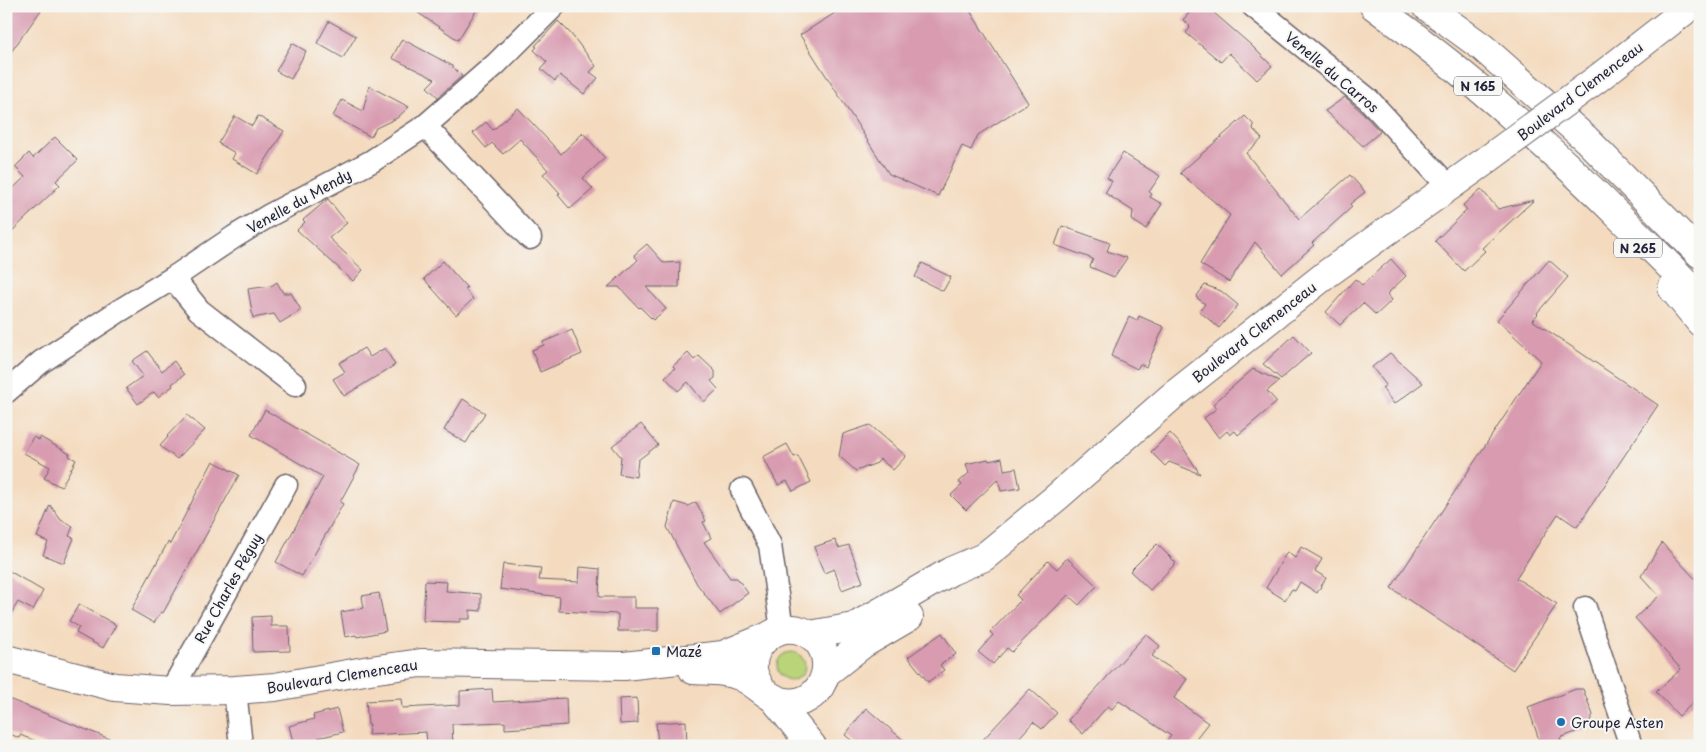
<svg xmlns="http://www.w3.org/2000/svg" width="1706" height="752" font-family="'Playpen Sans',sans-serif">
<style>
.grass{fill:#bad47a;stroke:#6e7b5a}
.building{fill:#d89bb0}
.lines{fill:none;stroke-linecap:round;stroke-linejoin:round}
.minor-casing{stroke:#6c6369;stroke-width:25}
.tertiary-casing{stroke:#6c6369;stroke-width:30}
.trunk-casing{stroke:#6c6369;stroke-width:30}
.minor{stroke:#fff;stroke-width:22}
.tertiary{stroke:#fff;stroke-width:28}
.trunk{stroke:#fff;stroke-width:28}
.tertiary-bridge-casing{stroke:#6c6369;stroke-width:30;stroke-linecap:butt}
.tertiary-bridge{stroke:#fff;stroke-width:28}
.poi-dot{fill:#1f6fb2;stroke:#f6f6f2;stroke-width:2}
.labels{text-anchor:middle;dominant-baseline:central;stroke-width:4;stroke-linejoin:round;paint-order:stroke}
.shield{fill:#f6f6f2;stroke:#626272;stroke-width:1}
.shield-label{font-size:12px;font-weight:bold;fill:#22223b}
.street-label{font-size:14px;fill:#22223b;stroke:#f6f6f2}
.poi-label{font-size:14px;fill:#22223b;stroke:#f6f6f2;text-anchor:start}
</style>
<rect width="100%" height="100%" fill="#f6f6f2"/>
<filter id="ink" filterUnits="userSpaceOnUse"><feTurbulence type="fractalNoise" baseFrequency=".02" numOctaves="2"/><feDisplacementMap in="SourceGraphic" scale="10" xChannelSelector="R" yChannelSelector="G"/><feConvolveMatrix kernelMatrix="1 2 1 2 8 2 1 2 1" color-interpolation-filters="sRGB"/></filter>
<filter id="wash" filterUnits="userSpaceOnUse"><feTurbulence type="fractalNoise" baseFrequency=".0096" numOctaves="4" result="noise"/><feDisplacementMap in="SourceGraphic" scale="20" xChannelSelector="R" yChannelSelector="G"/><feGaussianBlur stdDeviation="1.12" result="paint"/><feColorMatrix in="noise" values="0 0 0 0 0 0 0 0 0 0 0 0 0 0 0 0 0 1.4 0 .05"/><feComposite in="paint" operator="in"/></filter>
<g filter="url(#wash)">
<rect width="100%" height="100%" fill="#f4dbbf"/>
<circle class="grass" cx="791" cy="666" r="14"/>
<g id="blocks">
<g class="building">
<polygon points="6,6 44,6 6,59"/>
<polygon points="408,6 479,6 458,40"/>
<polygon points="846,6 967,6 1028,103 978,135 971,150 962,146 938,196 889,174 800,35"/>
<polygon points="1195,6 1206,6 1251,45 1272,66 1257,80 1229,53 1221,62 1186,33 1190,28 1189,27 1190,25 1183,20"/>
<polygon points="329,21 356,36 343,58 317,43"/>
<polygon points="558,21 571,34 596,66 590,72 598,78 584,94 560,75 555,81 541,69 547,62 534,50 537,47 535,46"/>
<polygon points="402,39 451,65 462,76 438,97 427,87 435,79 392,58"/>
<polygon points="292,43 306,51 291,79 276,71"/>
<polygon points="369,86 409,107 397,118 376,128 371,137 333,116 342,100 363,111"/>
<polygon points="1345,97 1363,113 1380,132 1363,146 1325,111"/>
<polygon points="518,108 561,154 583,133 605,158 583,178 593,189 570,209 558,195 560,193 543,174 548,170 520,139 503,154 492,143 486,148 473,133 486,122 493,130"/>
<polygon points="235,116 252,126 258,116 284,131 257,174 232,159 235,153 218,143"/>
<polygon points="1245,116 1254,125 1253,129 1262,139 1246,153 1299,219 1350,175 1365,192 1350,204 1352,207 1312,243 1314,245 1282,274 1255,242 1229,282 1200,264 1230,215 1180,173"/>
<polygon points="55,137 78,160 56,181 60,185 6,237 6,195 25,177 15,167 29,153 33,158"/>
<polygon points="1123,153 1160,176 1149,192 1152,194 1150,197 1162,204 1146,229 1132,220 1133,211 1105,193 1112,181 1107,178"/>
<polygon points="1481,189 1498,209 1534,200 1482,248 1485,251 1464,271 1435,241 1467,210 1463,205"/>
<polygon points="328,199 347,223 329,238 363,270 353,281 297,230 305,222 303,220"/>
<polygon points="1062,226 1110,243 1107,251 1127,258 1114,277 1090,267 1093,259 1055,245"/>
<polygon points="647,244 664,263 680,262 679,287 646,287 666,309 653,320 640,307 639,308 619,287 608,287 638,260 634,255"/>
<polygon points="1391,259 1406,276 1387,294 1392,300 1376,315 1363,303 1340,325 1326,312 1355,279 1362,285"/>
<polygon points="1549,260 1568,277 1537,313 1538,314 1532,320 1658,405 1577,527 1558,514 1516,578 1557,604 1513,670 1391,588 1541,361 1497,320"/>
<polygon points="443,261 467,288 465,289 473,299 456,315 424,279"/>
<polygon points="922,263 951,277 943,291 915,277"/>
<polygon points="277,282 283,293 291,293 301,310 280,323 274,314 253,318 248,289 271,286"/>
<polygon points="1205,285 1221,291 1238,305 1219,328 1199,311 1205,304 1196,297"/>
<polygon points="1139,316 1164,327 1146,367 1140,364 1137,369 1111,356 1129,317 1137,321"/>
<polygon points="572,330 582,354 540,372 532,350 544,345 543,342"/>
<polygon points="1294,335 1311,353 1281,379 1263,364"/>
<polygon points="364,348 370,357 385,348 395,365 344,396 333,379 345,372 339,363"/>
<polygon points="147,351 162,371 174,361 184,375 172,384 173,386 158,397 154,392 138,404 126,388 143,376 132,361"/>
<polygon points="688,353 694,360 699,356 715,371 715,378 711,381 718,389 704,402 688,382 678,391 665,377 675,368 673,366"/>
<polygon points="1390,353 1423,383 1394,404 1382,388 1386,385 1372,367"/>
<polygon points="1253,369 1279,381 1267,391 1277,402 1238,435 1235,431 1230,435 1227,431 1219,438 1204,418 1216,409 1213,404"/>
<polygon points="463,399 485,413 466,443 444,430"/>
<polygon points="265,410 360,465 340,502 343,504 302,576 276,562 323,477 251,435"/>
<polygon points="187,415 205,430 177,459 160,446 168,437 167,436"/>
<polygon points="641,424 658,445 638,460 636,477 619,474 621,457 612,446"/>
<polygon points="870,425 906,456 893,470 880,459 877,463 856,471 839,456 843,434"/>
<polygon points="1170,433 1182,446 1200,474 1169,462 1165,466 1151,452"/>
<polygon points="33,437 39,440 40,437 70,454 69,456 76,460 61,487 44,478 50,467 24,453"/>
<polygon points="787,444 794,457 798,456 811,482 793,491 787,481 778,485 763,457"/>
<polygon points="1002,458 1004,470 1016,468 1020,488 1001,491 998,479 966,510 951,495 962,485 959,482 969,473 966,464 988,459 989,461"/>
<polygon points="213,461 239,475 163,613 161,612 154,623 131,610 168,542 170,544"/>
<polygon points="674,502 688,506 696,502 706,521 703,522 711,538 704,542 730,578 737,578 748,593 720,614 697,584 667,527"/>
<polygon points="50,505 61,520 73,526 69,536 74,538 64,563 43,555 48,542 37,537"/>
<polygon points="835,540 839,548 849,545 863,582 842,590 834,569 824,573 814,547"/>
<polygon points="1662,543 1700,584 1700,696 1679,716 1656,692 1681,669 1635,618 1659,596 1641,576"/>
<polygon points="1157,544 1176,563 1150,590 1130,571"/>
<polygon points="1301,547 1322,559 1315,571 1326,578 1317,593 1300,582 1295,591 1292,589 1285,600 1266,588 1287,552 1295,558"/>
<polygon points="1067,558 1097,586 1079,605 1068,595 1012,652 1007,648 993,664 978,652 993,635 990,632 1021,600 1016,595 1048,561 1057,569"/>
<polygon points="503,564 541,568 539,580 579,582 580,567 600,569 599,597 634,597 634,608 658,608 658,631 618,631 618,614 559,611 560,597 500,589"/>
<polygon points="6,569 43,591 33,610 18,602 6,622"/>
<polygon points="425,581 447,582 446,591 481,594 481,611 470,610 470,619 460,619 460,622 423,621"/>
<polygon points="379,593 386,631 357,637 356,635 345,637 341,612 364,608 362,596"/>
<polygon points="79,604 116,625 103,648 76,633 79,627 69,621"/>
<polygon points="271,616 271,626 289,626 290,651 253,652 252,617"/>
<polygon points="942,633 956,654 940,665 944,670 928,682 908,657"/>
<polygon points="1146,634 1160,646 1152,656 1187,679 1174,698 1208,723 1190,746 1162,746 1171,736 1119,701 1112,709 1108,706 1083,734 1068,720"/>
<polygon points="492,689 493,702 566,698 567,725 505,729 505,722 452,724 453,746 427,746 426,732 368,735 370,724 368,725 366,701 401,699 402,708 460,705 460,691"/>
<polygon points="1030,689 1057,713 1042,729 1033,722 1012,746 977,746"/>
<polygon points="1576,689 1583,689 1593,715 1586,728 1560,738 1563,746 1541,746 1528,707"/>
<polygon points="6,698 125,745 125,746 48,746 20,735 19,738 6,732"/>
<polygon points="637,698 638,723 620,724 619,699"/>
<polygon points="866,708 910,746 858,746 845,735"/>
<polygon points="337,709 343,732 318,738 320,746 294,746 289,726 314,719 313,715"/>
<polygon points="686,721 687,746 658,746 656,723"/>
</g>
</g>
</g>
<g filter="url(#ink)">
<use href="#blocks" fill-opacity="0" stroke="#6c6369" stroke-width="1"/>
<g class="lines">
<g class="minor-casing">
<g id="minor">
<polyline points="1253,6 1368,99 1449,187"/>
<polyline points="425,126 530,238"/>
<polyline points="173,278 199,310 295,385"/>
<polyline points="6,392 41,362 119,311 173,278 234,237 270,215 372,161 425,126 496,64 554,6"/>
<polyline points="742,490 770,545 782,630"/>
<polyline points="1585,608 1631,746"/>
<polyline points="235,690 241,746"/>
<polyline points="171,691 286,485"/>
</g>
</g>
<g class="tertiary-casing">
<g id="tertiary">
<polyline points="1597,79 1691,6"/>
<polyline points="810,635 854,627 951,571 984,557 1057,497 1170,398 1328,273 1484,162"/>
<polyline points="6,659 115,687 171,691 235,690 275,687 370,670 421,663 624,666 723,655 767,637"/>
<path d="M693,670C710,671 727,670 742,677C757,684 769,700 785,702C828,708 843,646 802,631C778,622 751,643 753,669C754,677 758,683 762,690"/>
<polyline points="826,673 863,644 909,617"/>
<polyline points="774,699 812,746"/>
</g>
</g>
<g class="trunk-casing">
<g id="trunk">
<path d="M1374,6C1464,71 1547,144 1625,222C1650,247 1676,271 1700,298"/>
<polyline points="1426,6 1482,47 1586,139 1700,254"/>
<polyline points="1672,288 1700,322"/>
</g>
</g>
<use href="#minor" class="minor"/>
<use href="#tertiary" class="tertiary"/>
<use href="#trunk" class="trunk"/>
<g class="tertiary-bridge-casing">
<polyline id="tertiary-bridge" points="1484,162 1597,79"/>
</g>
<use href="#tertiary-bridge" class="tertiary-bridge"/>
</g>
</g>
<g class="poi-dot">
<rect x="651" y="646" width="10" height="10" rx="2.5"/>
<circle cx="1561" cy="722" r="5"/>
</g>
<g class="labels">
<g class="shield">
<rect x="1454" y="76.5" width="48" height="19" rx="4"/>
<rect x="1614" y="238.5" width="48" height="19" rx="4"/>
</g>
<g class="shield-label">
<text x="1478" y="86">N 165</text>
<text x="1638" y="248">N 265</text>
</g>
<g class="street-label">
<text transform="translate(1332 72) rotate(40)">Venelle du Carros</text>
<text transform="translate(1580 91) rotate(-37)">Boulevard Clemenceau</text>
<text transform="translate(299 201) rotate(-29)">Venelle du Mendy</text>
<text transform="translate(1254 332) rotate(-38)">Boulevard Clemenceau</text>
<text transform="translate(228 588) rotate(-61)">Rue Charles Péguy</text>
<text transform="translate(342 676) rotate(-9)">Boulevard Clemenceau</text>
</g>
<g class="poi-label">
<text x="666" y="651">Mazé</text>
<text x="1571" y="722">Groupe Asten</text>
</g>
</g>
<rect width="1706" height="752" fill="none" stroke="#f6f6f2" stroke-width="25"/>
</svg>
